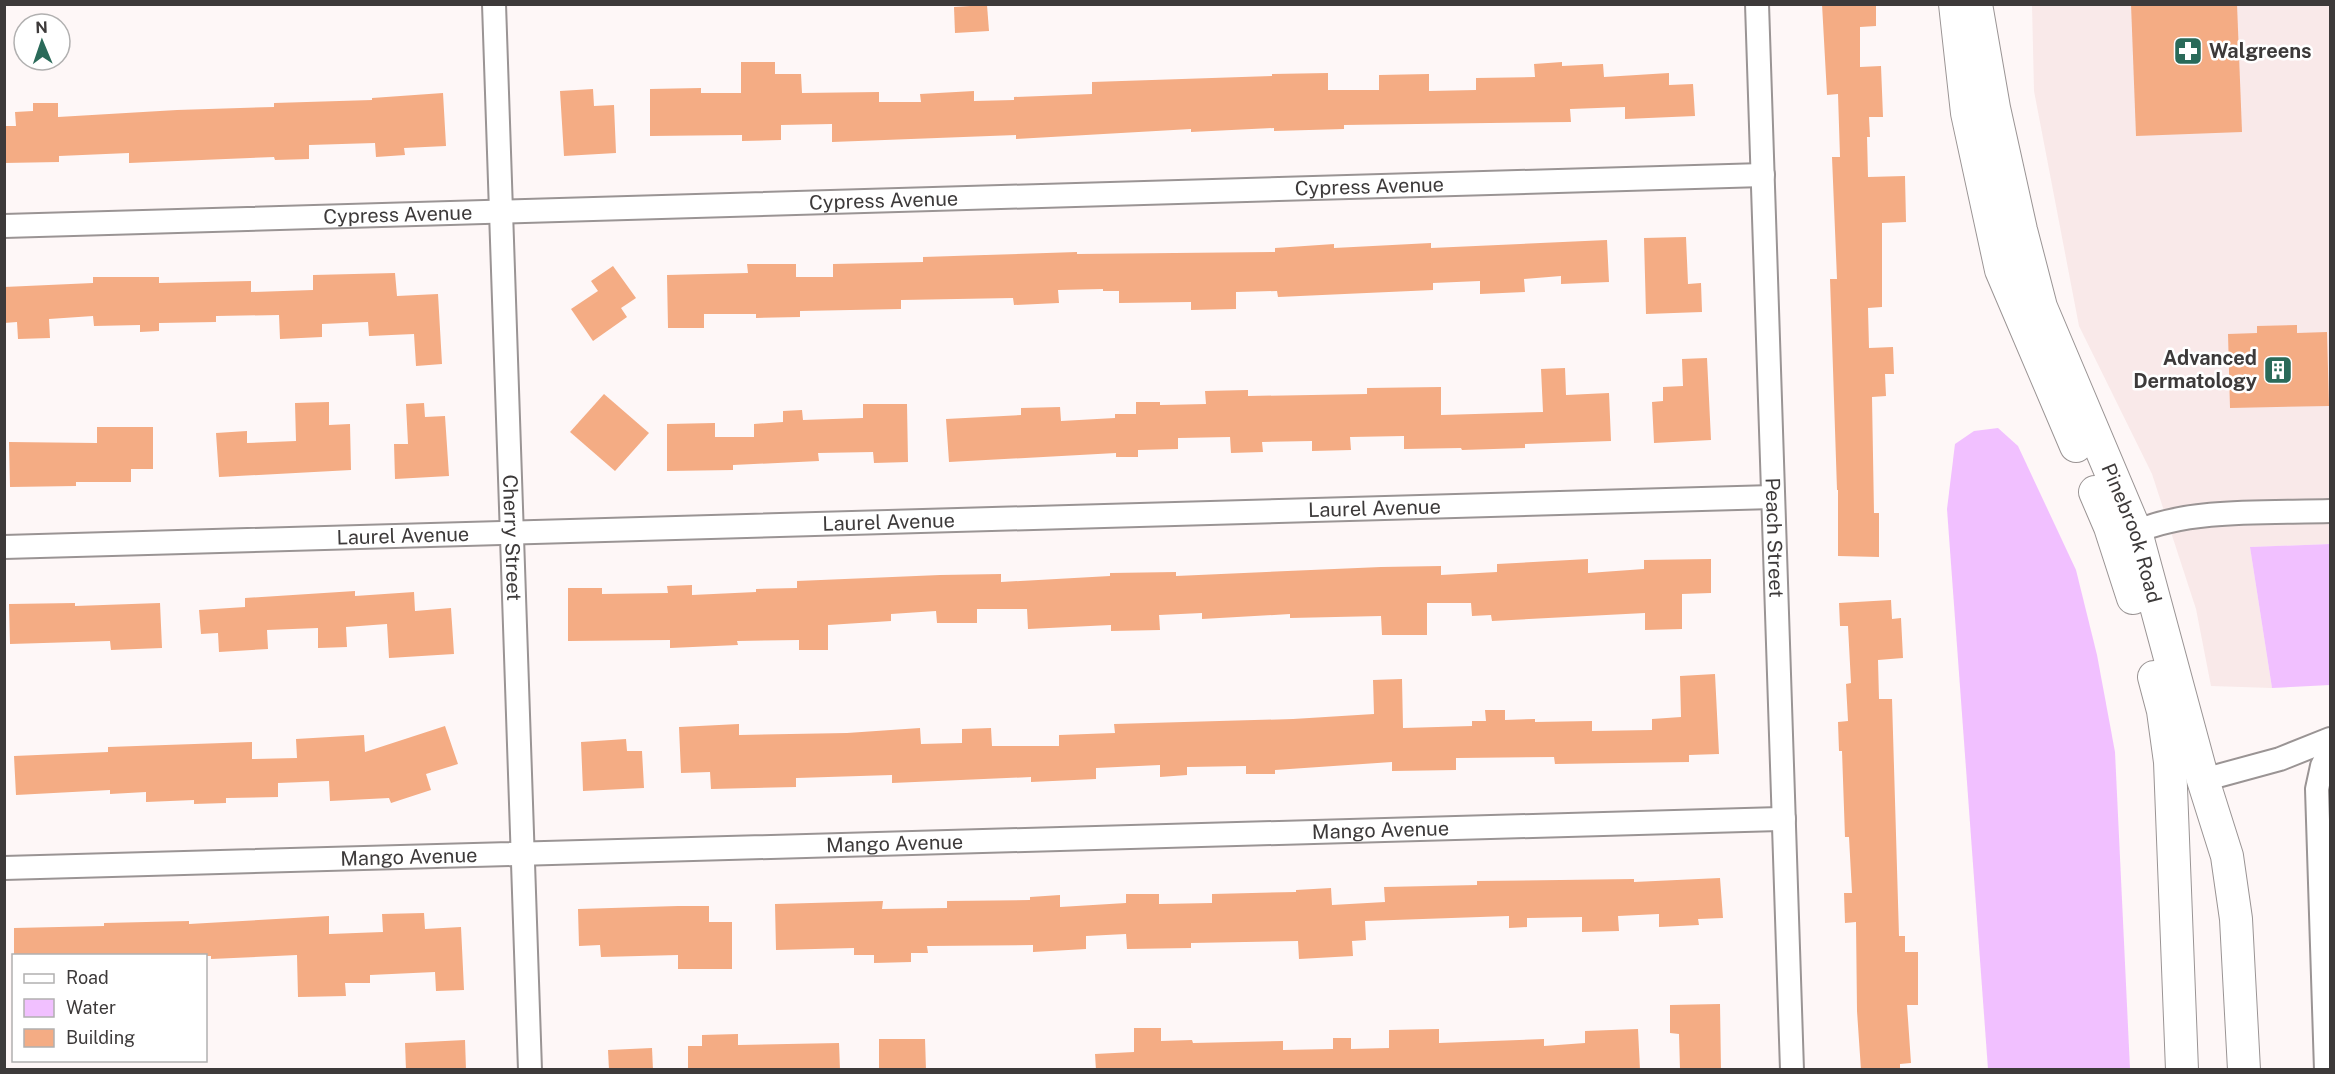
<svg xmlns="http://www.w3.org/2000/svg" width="2335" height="1074" font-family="'Public Sans',sans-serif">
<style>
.built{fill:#f9e9e9}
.water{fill:#f1c0ff}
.building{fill:#f4ac84}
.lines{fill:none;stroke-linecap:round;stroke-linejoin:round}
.street-casing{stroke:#9a9494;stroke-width:26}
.secondary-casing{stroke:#9a9494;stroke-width:34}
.street{stroke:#fff;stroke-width:22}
.secondary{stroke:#fff;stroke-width:32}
.labels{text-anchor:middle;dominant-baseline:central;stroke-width:5;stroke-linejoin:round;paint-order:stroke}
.poi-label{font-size:20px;font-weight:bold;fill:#3d3a3a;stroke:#fff;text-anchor:start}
.street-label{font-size:20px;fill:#3d3a3a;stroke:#fff}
</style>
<rect width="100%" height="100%" fill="#fef7f7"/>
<polygon class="built" points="2032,5 2330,5 2330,544 2250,547 2272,688 2211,686 2196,609 2152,474 2079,326 2034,91"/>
<g class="water">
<polygon points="1998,428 2018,446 2076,570 2097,655 2115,752 2130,1069 1988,1069 1947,509 1955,444 1974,431"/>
<polygon points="2330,544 2330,685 2272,688 2250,547"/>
</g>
<g class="building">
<polygon points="1822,4 1876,4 1876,26 1860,27 1860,67 1881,66 1883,117 1869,117 1870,137 1867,137 1868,177 1905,176 1906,222 1882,223 1882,307 1868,308 1869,348 1893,347 1894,374 1885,374 1886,396 1872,397 1874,513 1879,513 1879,557 1838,556 1838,490 1837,490 1830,279 1837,279 1832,157 1840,157 1838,94 1827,95"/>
<polygon points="2131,4 2237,4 2242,132 2136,136"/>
<polygon points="987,5 989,31 955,33 954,7"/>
<polygon points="741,62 775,62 775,74 801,74 802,93 879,92 879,102 921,102 920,94 974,91 974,101 1014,100 1014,97 1092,94 1092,82 1272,76 1272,74 1328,73 1328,90 1379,90 1379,75 1429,74 1429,91 1476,90 1476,78 1535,77 1534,64 1562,62 1562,66 1603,64 1604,77 1669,73 1669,85 1693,84 1695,116 1625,119 1625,107 1570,109 1571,122 1344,125 1344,129 1274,131 1274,128 1191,132 1191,129 1016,139 1016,135 832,142 832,124 781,125 781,140 742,141 742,135 650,136 650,89 701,88 701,93 741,93"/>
<polygon points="593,89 594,106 614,105 616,153 564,156 560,91"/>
<polygon points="443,93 446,146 404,148 405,155 376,157 375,143 309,145 309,159 275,160 274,157 129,163 129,153 59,156 59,162 4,163 4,126 16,126 15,112 33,111 33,103 58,103 58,117 177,110 274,107 274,103 372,100 372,98"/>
<polygon points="1686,237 1688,284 1701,283 1702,312 1646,314 1644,238"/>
<polygon points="1607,240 1609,282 1561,284 1561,276 1524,279 1525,292 1480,294 1480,281 1433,283 1433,290 1278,297 1277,291 1236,292 1236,309 1191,310 1191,302 1119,303 1119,291 1103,291 1103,289 1058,290 1059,303 1014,305 1013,298 901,300 901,309 800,311 800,317 756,318 756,314 704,314 704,328 668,328 667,275 748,273 747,264 796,264 796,277 833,277 833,264 923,262 923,257 1077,252 1077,254 1275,252 1275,248 1334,244 1334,248 1431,243 1431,248"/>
<polygon points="613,266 636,298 621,308 627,317 593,341 571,309 598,291 591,281"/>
<polygon points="395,273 397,296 438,294 442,364 416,366 414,334 369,336 368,322 322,324 322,337 280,339 279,315 216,316 216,322 159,323 159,331 140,332 140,325 94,326 93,316 49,319 50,338 18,339 17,322 4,323 4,287 93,283 93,277 159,277 159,283 251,281 251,292 313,290 313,275"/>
<polygon points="2297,325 2297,333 2327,332 2329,406 2230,408 2228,334 2257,333 2257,326"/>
<polygon points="1707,358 1711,440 1654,443 1652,402 1663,401 1663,387 1683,386 1682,359"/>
<polygon points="1565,368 1566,395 1609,393 1611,441 1525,444 1525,448 1462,450 1461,448 1404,449 1404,436 1350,437 1351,450 1312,451 1312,441 1262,442 1263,452 1231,453 1230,437 1178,438 1178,449 1138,450 1138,457 1116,457 1116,453 949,462 946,419 1021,415 1021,408 1060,407 1061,421 1115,418 1115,414 1136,414 1136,402 1160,402 1160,405 1206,404 1205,391 1248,390 1248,396 1367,394 1367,388 1441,387 1441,415 1543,412 1541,369"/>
<polygon points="604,394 649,433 615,471 570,432"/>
<polygon points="329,402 329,425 350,424 351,470 219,477 216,433 247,431 247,443 296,441 295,403"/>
<polygon points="424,403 425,417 445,416 449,476 395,479 394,444 408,444 406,404"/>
<polygon points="863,404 907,404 908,462 874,463 873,452 818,453 819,461 733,465 733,470 667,471 667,424 715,423 715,437 754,437 754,424 783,422 783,411 802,410 803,420 863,418"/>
<polygon points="97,427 153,427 153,469 131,469 131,482 76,482 76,486 10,487 9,442 97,443"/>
<polygon points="1588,559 1588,573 1644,569 1644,560 1711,559 1711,593 1682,594 1682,629 1645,630 1645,613 1492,621 1491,615 1472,616 1471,603 1427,603 1427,635 1382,635 1381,616 1290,618 1290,614 1202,619 1202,613 1159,615 1160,630 1111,631 1111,625 1028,629 1027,609 977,609 977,623 937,623 936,611 891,614 891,621 828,625 828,650 799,650 799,640 737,641 738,645 670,648 670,640 568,641 568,588 602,588 602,594 668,593 667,586 692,585 692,595 756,592 756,589 797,588 797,581 940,575 1001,574 1001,582 1110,576 1110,573 1176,572 1176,576 1381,567 1441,566 1441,575 1497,572 1497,564"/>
<polygon points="355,591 355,596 414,592 415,611 451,608 454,654 389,658 387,624 346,627 347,647 318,648 318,628 267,630 268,649 219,652 218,633 201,634 199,610 245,607 245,598"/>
<polygon points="1891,600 1892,619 1901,618 1903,658 1878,660 1879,699 1892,699 1899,936 1905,936 1905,952 1918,952 1918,1005 1907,1005 1911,1063 1900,1064 1900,1070 1861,1070 1857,1011 1856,922 1845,923 1844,893 1852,893 1849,837 1845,837 1842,751 1839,751 1838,722 1848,721 1846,684 1851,683 1848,626 1840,626 1839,603"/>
<polygon points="75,603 75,606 160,603 162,648 111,650 110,641 10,644 9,604"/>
<polygon points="1715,674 1719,754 1689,755 1689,762 1555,764 1554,757 1456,758 1456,770 1392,771 1392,762 1275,770 1275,774 1246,774 1246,766 1187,767 1187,775 1160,777 1160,765 1096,768 1096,779 1031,782 1031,777 892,783 892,775 796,778 796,787 711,789 710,772 681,773 679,727 739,724 739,735 847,733 920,728 921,744 962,743 962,729 991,728 992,746 1059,746 1059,735 1115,733 1114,724 1293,719 1374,714 1373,680 1402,679 1403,728 1472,726 1472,721 1486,721 1485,710 1505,710 1505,720 1535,719 1535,722 1592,721 1592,731 1652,730 1652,719 1681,717 1680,676"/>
<polygon points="445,726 458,764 426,774 431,790 391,803 389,798 330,801 329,781 278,783 278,797 226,798 226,803 194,804 194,800 146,802 146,792 110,794 110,790 16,795 14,756 108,752 108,747 252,742 252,759 297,758 296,739 364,735 365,752"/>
<polygon points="626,739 627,751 642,751 644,788 583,791 581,742"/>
<polygon points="1720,878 1723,918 1698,919 1699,925 1659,927 1659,914 1618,916 1619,931 1582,932 1582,917 1527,918 1527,927 1509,928 1509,916 1365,921 1366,940 1352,941 1353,956 1299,959 1298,941 1191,943 1191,948 1127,949 1126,934 1086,936 1086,949 1033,952 1033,945 927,946 928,953 911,953 911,962 874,963 874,955 854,955 854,948 776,950 775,904 883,901 882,909 947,908 947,901 1030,900 1030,897 1060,895 1060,907 1126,903 1126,894 1159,894 1159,904 1212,903 1212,894 1296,892 1296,890 1331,888 1332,905 1385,902 1384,887 1477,885 1477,881 1634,879 1634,882"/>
<polygon points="678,906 709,906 709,922 732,922 732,969 678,969 678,955 601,957 600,945 579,946 578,909"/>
<polygon points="424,913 425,929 461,927 464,990 436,991 435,972 370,975 370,983 345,983 346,996 298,997 297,955 211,959 211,956 14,956 14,928 104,926 104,923 189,921 189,924 329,916 329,934 383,932 382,914"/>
<polygon points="1720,1004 1721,1070 1680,1070 1679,1034 1670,1033 1670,1005"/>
<polygon points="1134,1028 1161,1028 1161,1041 1192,1040 1193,1043 1283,1041 1283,1050 1333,1049 1333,1038 1351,1038 1351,1049 1389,1048 1389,1030 1439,1029 1439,1043 1544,1039 1544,1046 1585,1043 1585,1031 1638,1029 1640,1070 1096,1070 1095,1054 1134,1052"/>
<polygon points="738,1034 738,1045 839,1043 840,1070 688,1070 688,1046 702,1046 702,1035"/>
<polygon points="879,1039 925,1039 926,1070 879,1070"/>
<polygon points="465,1040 466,1070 406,1070 405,1043"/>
<polygon points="652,1048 653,1070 609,1070 608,1050"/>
</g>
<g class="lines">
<g class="street-casing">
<g id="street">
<path id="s1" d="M494,4L530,1070"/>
<path id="s2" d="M1757,4L1792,1070"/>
<path id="s3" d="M4,226L1763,175"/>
<path d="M2136,532C2189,508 2271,513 2330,511"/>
<path id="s4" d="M4,547L1773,497"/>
<polyline points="2203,780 2280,759 2330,739"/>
<path id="s5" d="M4,868L1784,819"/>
<polyline points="2326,1070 2317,789 2322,766 2330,750"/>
</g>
</g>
<g class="secondary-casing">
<g id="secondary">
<polyline points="1955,4 1967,113 2001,270 2076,446"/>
<path id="s6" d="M1976,4L1994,108L2021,230L2041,307L2136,532L2203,780L2227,856L2236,919L2244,1070"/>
<polyline points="2095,492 2110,527 2133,598"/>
<polyline points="2154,677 2163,711 2170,762 2182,1070"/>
</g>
</g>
<use href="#street" class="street"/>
<use href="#secondary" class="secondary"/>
</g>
<defs>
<g id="pharmacy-square" transform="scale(1.5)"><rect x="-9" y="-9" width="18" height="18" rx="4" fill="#2a6a59" stroke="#fff"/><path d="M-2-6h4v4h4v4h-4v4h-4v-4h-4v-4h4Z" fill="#fff"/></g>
<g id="building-square" transform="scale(1.5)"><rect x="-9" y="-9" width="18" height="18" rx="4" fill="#2a6a59" stroke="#fff"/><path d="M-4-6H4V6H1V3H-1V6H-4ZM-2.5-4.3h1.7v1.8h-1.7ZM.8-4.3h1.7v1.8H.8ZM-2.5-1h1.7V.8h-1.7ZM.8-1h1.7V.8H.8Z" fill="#fff"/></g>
</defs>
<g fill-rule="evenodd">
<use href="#pharmacy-square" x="2188" y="51"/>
<use href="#building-square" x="2278" y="370"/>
</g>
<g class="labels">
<g class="poi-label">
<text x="2209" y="51">Walgreens</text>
<text x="2257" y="358" text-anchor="end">Advanced<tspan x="2257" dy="23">Dermatology</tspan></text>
</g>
<g class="street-label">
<text stroke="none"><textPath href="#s3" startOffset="1366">Cypress Avenue</textPath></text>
<text stroke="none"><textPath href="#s3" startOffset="880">Cypress Avenue</textPath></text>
<text stroke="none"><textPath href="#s3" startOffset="394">Cypress Avenue</textPath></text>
<text stroke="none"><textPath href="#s4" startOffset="1371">Laurel Avenue</textPath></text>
<text stroke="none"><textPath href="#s4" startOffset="885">Laurel Avenue</textPath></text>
<text stroke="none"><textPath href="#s6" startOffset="554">Pinebrook Road</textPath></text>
<text stroke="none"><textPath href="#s4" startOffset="399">Laurel Avenue</textPath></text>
<text stroke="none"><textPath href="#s1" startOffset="534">Cherry Street</textPath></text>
<text stroke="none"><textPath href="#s2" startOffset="534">Peach Street</textPath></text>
<text stroke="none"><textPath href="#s5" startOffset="1377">Mango Avenue</textPath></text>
<text stroke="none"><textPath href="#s5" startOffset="891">Mango Avenue</textPath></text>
<text stroke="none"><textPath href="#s5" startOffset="405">Mango Avenue</textPath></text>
</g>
</g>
<rect width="2335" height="1074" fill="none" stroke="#3d3a3a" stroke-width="12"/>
<rect x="12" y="954" width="195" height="108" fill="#ffffff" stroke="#b1b0b0" stroke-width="1.5"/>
<rect x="24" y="974" width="30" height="9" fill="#ffffff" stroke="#b1b0b0" stroke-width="1.5"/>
<text x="66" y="984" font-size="18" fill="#3d3a3a">Road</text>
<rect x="24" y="999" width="30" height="18" fill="#f1c0ff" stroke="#b1b0b0" stroke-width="1.5"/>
<text x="66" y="1014" font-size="18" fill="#3d3a3a">Water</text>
<rect x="24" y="1029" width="30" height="18" fill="#f4ac84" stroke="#b1b0b0" stroke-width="1.5"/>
<text x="66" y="1044" font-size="18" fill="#3d3a3a">Building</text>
<g transform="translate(42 42) rotate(358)"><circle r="28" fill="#ffffff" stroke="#b1b0b0" stroke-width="1.5"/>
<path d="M0-4.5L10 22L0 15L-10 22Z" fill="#2a6a59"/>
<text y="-9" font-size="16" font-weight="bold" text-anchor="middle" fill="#3d3a3a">N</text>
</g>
</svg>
